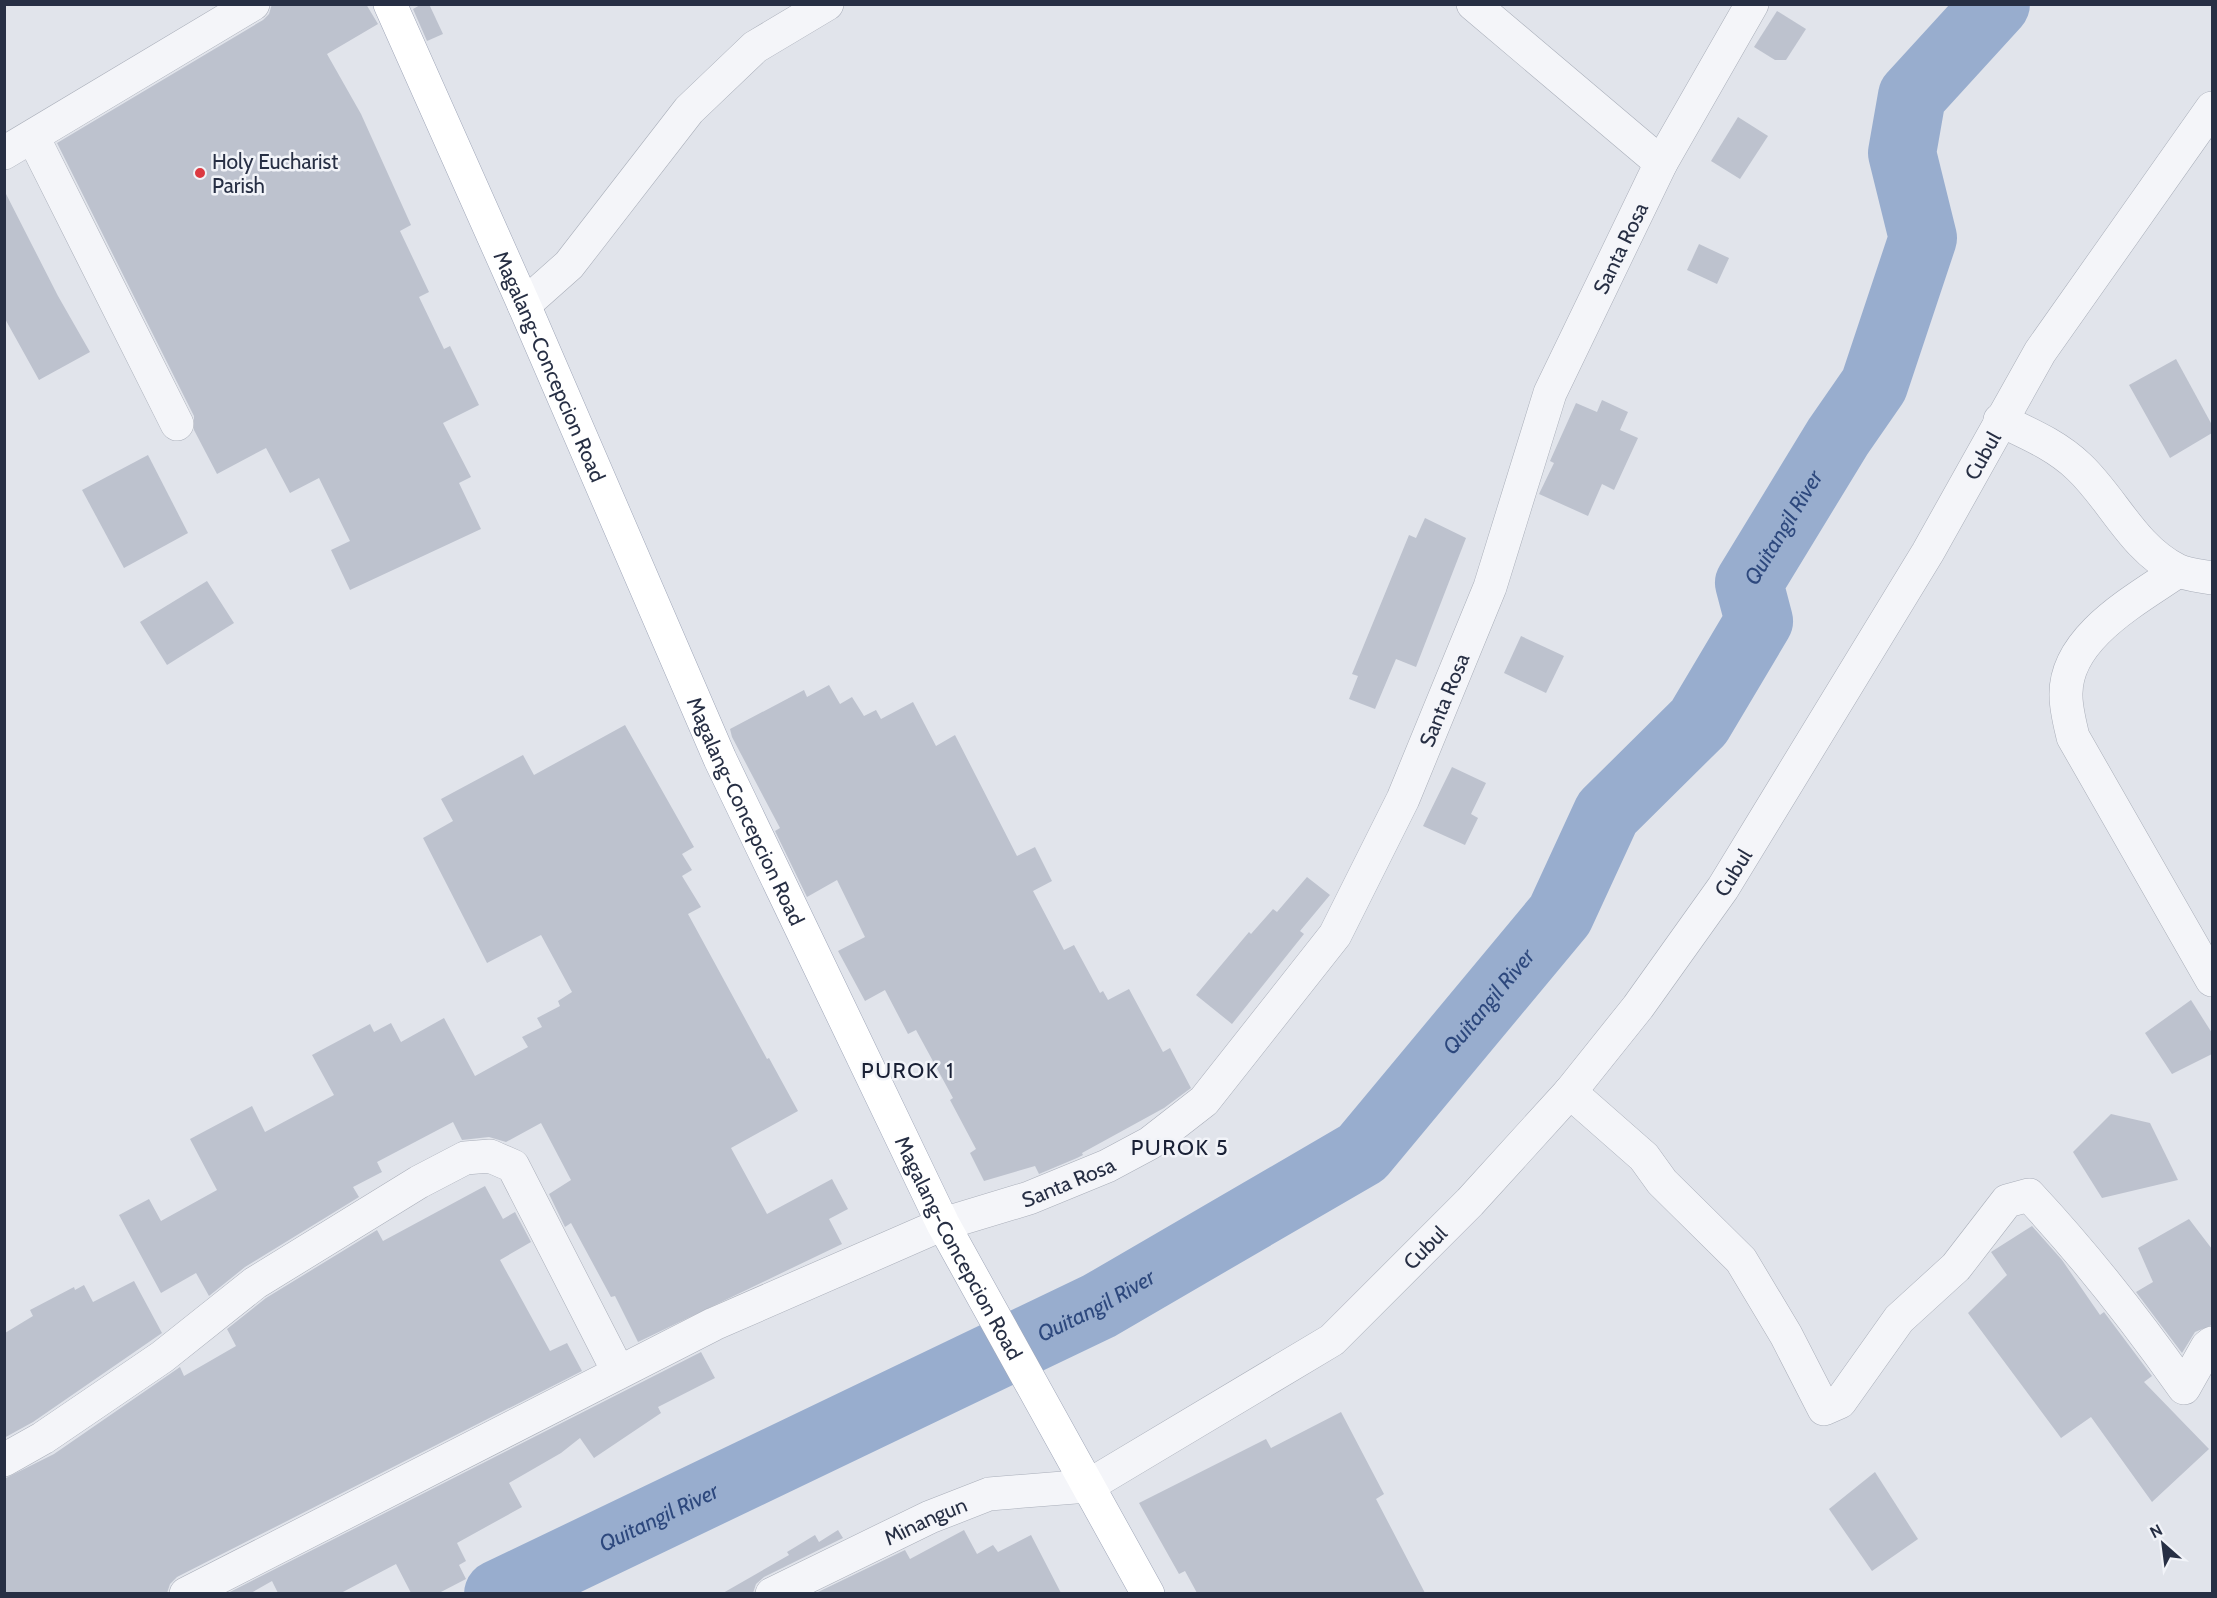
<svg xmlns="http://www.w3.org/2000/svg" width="2217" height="1598" font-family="Cabin,sans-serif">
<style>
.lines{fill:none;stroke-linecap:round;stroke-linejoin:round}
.river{stroke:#98adce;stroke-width:68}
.building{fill:#bdc2ce}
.minor-casing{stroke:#a9aeb9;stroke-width:34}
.major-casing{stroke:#9fa6b8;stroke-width:34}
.minor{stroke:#f4f5f9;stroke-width:33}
.major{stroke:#fff;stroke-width:33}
.poi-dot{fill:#dc3941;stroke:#f1f3f8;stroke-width:2}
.labels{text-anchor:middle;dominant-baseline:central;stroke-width:5;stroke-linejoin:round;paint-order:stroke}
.poi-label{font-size:21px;fill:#272f44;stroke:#f1f3f8;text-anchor:start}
.street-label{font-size:21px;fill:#272f44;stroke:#f1f3f8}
.water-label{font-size:22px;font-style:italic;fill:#2d487d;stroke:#f1f3f8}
.neighbourhood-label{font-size:22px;letter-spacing:1.5px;fill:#192035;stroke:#f1f3f8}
</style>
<rect width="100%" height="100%" fill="#e1e4eb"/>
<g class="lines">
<path class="river" id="s1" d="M498,1594L1099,1306L1362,1153L1560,915L1607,813L1699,722L1759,621L1749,583L1838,437L1874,385L1923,238L1902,153L1912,96L1996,4"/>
</g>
<g class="building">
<polygon points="272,4 366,4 378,24 327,54 361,114 411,225 400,231 429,292 419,297 444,349 450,346 479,405 443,423 471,477 459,483 481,529 350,590 331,550 350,541 319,478 290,493 266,448 217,474 194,430 194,416 57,143 263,20 269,14"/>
<polygon points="422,4 429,4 443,34 427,41 413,9"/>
<polygon points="1777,11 1806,29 1786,60 1775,60 1754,47"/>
<polygon points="1738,117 1768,136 1740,179 1711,161"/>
<polygon points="4,190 58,296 90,352 39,380 4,317"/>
<polygon points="1699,244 1729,258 1717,284 1687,270"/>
<polygon points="2176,359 2212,425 2212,433 2170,458 2129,385"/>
<polygon points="1602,400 1628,412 1620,430 1638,438 1614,490 1602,484 1588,516 1539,494 1554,463 1550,461 1576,403 1597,412"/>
<polygon points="148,455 188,533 124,568 82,490"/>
<polygon points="1425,518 1466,538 1416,667 1396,659 1375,709 1349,699 1358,676 1352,674 1409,535 1416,538"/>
<polygon points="207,581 234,623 167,665 140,622"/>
<polygon points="1521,636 1564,656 1546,693 1504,673"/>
<polygon points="829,685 840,704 852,697 864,716 876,710 881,719 913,702 936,746 955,735 1017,856 1035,847 1052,881 1033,891 1064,950 1074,945 1100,993 1103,991 1108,1000 1129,989 1163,1052 1170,1048 1191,1088 1164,1108 1082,1153 1083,1155 1077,1158 1039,1174 1035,1166 984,1181 970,1153 976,1149 950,1100 953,1098 916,1030 908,1034 885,990 865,1001 838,951 865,937 837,880 807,897 775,831 780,828 732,737 730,729 804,690 807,697"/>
<polygon points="625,725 694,847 682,854 692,870 682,876 701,907 688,914 767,1059 769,1058 798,1111 731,1148 767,1214 832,1179 848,1209 829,1219 842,1244 638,1342 615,1296 611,1297 571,1223 565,1227 549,1194 571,1180 541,1123 506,1142 489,1137 462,1140 453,1122 377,1162 382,1172 353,1187 359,1197 245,1267 209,1296 196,1273 161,1293 119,1215 149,1199 161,1221 217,1190 190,1139 252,1106 265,1132 334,1095 312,1055 370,1024 374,1032 391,1023 401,1042 444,1018 475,1076 528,1047 522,1037 542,1027 537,1018 560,1006 558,1001 572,992 541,935 487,963 423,838 453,821 441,799 523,755 534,775"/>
<polygon points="1452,767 1486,783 1471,814 1478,818 1465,845 1423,826"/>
<polygon points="1307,877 1330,895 1300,931 1304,934 1232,1024 1196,995 1249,932 1251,934 1273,909 1277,912"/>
<polygon points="2191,1000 2212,1033 2212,1054 2172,1074 2145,1033"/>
<polygon points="2111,1114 2150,1123 2178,1180 2102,1198 2073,1152"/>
<polygon points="485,1186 503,1219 515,1212 531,1242 500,1260 550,1351 567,1343 582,1371 177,1577 170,1584 167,1593 4,1593 4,1479 54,1454 180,1367 184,1376 236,1346 227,1329 266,1298 377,1230 383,1241"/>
<polygon points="2189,1219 2212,1249 2212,1325 2195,1332 2182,1353 2136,1292 2153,1282 2138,1248"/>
<polygon points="2032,1226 2062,1260 2100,1315 2104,1312 2152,1376 2144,1382 2209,1449 2152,1502 2091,1417 2061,1438 1968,1313 2007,1275 1991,1252"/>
<polygon points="134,1281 162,1333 33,1422 4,1438 5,1333 33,1316 30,1310 74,1287 75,1290 84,1285 93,1302"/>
<polygon points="701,1352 715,1378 658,1407 661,1413 594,1458 580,1438 561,1453 509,1483 522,1507 457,1543 466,1561 459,1565 466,1579 439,1593 411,1593 396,1564 341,1593 278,1593 272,1581 251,1593 228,1593"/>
<polygon points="1341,1412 1384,1494 1376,1499 1425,1593 1197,1593 1185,1571 1179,1574 1139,1503 1266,1439 1271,1448"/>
<polygon points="1875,1472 1918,1539 1872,1571 1829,1509"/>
<polygon points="838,1530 843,1538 764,1577 756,1584 753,1593 723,1593 789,1555 787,1552 815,1535 819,1542"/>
<polygon points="964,1530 977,1554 993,1545 998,1552 1031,1535 1061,1593 816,1593 905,1550 910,1559"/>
</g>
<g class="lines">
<g class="minor-casing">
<g id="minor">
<polyline points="1473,4 1661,163"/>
<polyline points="33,137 177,424"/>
<polyline points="4,153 253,4"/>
<polyline points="524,305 569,265 689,110 755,47 827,4"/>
<path d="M2000,420C2029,434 2056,445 2079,467C2113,499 2133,548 2177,570C2187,575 2201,576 2212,578"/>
<path d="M2178,571C2136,600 2064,638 2066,696C2066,709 2070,724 2073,737L2212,980"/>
<path d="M1570,1092L1644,1157L1662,1182L1741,1260L1786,1335L1824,1409L1840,1402L1899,1319L1956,1267L2007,1201L2029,1195C2086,1256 2136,1320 2184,1388L2207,1347L2212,1343"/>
<polyline points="4,1460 43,1438 162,1357 255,1283 419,1182 465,1158 490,1156 513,1166 618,1371"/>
<path id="s2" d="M186,1594L714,1324L943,1224L1029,1198L1107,1166L1150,1143L1204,1101L1335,935L1403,799L1490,587L1550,393L1661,163L1752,4"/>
<path id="s3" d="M772,1594L930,1517L989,1494L1088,1486L1332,1340L1470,1202L1570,1092L1638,1007L1723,888L1928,552L2040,352L2212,108"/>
</g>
</g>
<g class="major-casing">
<g id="major">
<path id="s4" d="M390,4L524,305L720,759L943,1224L1148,1594"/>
</g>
</g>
<use href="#minor" class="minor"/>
<use href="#major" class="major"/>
</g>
<circle class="poi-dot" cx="200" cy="173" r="6"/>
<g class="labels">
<g class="poi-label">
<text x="212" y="161">Holy Eucharist<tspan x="212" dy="24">Parish</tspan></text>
</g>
<g class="street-label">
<text stroke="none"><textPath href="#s2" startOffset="2091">Santa Rosa</textPath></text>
<text stroke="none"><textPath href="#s4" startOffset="396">Magalang-Concepcion Road</textPath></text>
<text stroke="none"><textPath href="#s3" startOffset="1726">Cubul</textPath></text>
<text stroke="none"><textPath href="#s2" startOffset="1605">Santa Rosa</textPath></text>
<text stroke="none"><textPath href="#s4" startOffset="882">Magalang-Concepcion Road</textPath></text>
<text stroke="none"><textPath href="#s3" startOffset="1240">Cubul</textPath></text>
<text stroke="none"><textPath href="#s2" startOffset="975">Santa Rosa</textPath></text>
<text stroke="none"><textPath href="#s3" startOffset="754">Cubul</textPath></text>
<text stroke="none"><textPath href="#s4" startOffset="1368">Magalang-Concepcion Road</textPath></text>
<text stroke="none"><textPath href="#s3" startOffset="170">Minangun</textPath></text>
</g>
<g class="water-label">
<text stroke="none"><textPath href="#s1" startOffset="1744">Quitangil River</textPath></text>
<text stroke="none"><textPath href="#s1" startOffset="1168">Quitangil River</textPath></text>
<text stroke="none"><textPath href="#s1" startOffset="664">Quitangil River</textPath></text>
<text stroke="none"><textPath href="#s1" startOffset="178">Quitangil River</textPath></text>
</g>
<g class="neighbourhood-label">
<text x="908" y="1070">PUROK 1</text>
<text x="1180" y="1147">PUROK 5</text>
</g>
</g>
<rect width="2217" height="1598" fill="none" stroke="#272f44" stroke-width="12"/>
<g transform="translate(2163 1544) rotate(332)" stroke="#f1f3f8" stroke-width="4.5" paint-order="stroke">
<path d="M0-4.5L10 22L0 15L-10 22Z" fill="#272f44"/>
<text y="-9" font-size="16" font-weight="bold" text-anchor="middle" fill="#272f44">N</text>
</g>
</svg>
